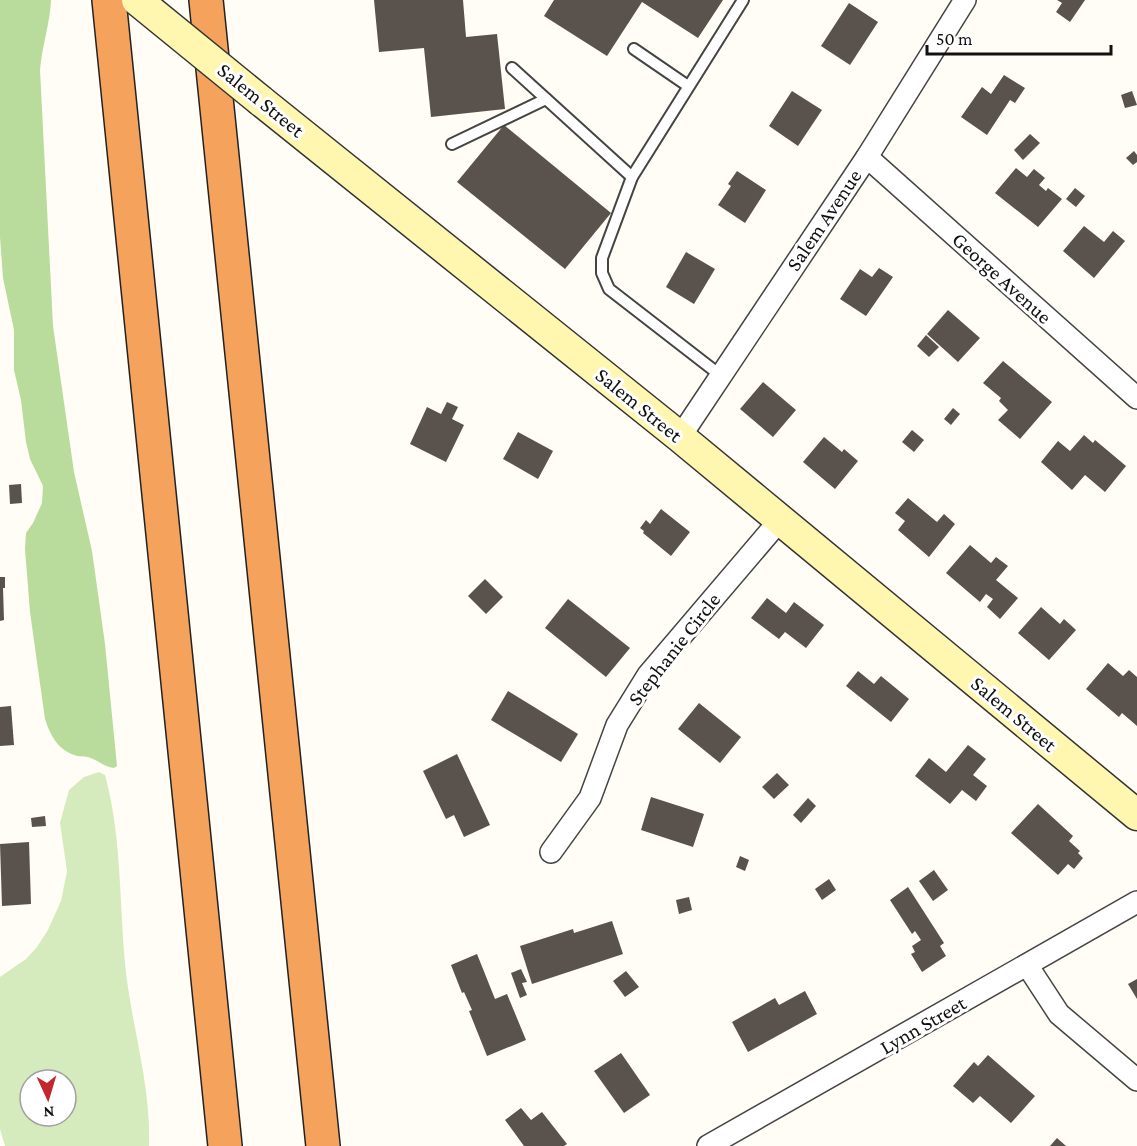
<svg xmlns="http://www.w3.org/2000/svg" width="1137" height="1146" font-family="'Crimson Pro',serif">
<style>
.green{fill:#d5ebbd;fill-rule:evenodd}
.forest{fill:#b9dc9c}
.building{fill:#5a524d}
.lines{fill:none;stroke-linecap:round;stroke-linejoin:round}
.lane-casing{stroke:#444;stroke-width:14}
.street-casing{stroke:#444;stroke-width:24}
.secondary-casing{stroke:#333;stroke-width:33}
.highway-casing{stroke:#222;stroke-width:36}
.lane{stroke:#fff;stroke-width:10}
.street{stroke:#fff;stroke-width:21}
.secondary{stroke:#fff6b0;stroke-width:30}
.highway{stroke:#f5a25d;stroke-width:33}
.secondary-bridge-casing{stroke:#333;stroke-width:33;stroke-linecap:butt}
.secondary-bridge{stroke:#fff6b0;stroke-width:30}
.labels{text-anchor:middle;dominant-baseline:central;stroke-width:6;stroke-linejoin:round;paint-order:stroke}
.street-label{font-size:21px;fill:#111;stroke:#fff}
</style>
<rect width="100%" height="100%" fill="#fffdf5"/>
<path class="green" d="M99,772L105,775C124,844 118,917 128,988C136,1040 151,1093 149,1146H5L0,1129V977L26,959L37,947L48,930L61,901L67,871L60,823L69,790L84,777ZM30,1080H66V1116H30Z"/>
<path class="forest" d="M0,0H51C50,24 42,46 40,70L53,326L74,472L92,551L105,644L117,766L114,768C104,767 98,760 88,757C84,756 78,757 74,755C57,749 50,734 45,719L30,612L25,549L26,533L33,523L42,503L43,486L30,459L26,442L21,400L14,370V330L3,278L0,237Z"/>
<g class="building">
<polygon points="374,0 463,0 466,37 497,34 505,109 431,117 424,48 379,52"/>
<polygon points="554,0 723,0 698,38 642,2 607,56 544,16"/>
<polygon points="1057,0 1085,0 1070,22 1056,12 1062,3"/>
<polygon points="849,3 878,22 850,65 821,46"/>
<polygon points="1004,75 1025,88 1015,103 1010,100 987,135 961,117 982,87 991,94"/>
<polygon points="792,91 822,110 798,146 769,126"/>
<polygon points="1132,91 1137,105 1125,108 1121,95"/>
<polygon points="504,125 611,213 565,269 457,182"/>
<polygon points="1030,134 1040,143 1023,160 1014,150"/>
<polygon points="1134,151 1137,155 1137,162 1133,165 1126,158"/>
<polygon points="1016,168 1027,177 1034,169 1045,178 1039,185 1046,191 1048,188 1062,199 1038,227 995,193"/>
<polygon points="737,171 766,190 745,223 718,205 731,186 728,184"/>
<polygon points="1075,188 1085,196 1076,207 1066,199"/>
<polygon points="1084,226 1104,242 1113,231 1125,241 1094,278 1063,251"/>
<polygon points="686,252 715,269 694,304 666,287"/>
<polygon points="879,268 893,277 866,316 840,299 860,269 872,277"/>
<polygon points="948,310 980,338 958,362 927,334"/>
<polygon points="926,335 939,347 929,357 917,346"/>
<polygon points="1003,361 1052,402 1020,439 998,420 1008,410 999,401 1001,398 983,383"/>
<polygon points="763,382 796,410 773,437 740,409"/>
<polygon points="447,402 458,407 452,419 464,425 446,462 410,444 427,407 441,414"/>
<polygon points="953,408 960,414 951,425 944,419"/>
<polygon points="912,430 924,440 914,452 902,442"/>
<polygon points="518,432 553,451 538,479 503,459"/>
<polygon points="1084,435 1093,443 1095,440 1126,466 1105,492 1085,475 1072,490 1041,462 1058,441 1070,451"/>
<polygon points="824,437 842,452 844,449 858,461 835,489 803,462"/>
<polygon points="21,484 22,503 10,504 9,485"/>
<polygon points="908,498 937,522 944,514 955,524 929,557 898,530 905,521 895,513"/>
<polygon points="661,509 690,532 671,556 643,533 644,531 640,528 646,520 650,524"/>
<polygon points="970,545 991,563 996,557 1008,566 996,580 1018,598 1000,619 987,607 993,599 986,594 980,602 946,573"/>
<polygon points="0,577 5,577 5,588 3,588 4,620 0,621"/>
<polygon points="485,579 503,597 486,614 468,596"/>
<polygon points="767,598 786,613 794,602 824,625 806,648 785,632 779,639 751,618"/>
<polygon points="568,599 630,648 606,677 545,628"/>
<polygon points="1041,607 1060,624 1064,619 1076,630 1049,660 1018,633"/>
<polygon points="1108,663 1123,676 1129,670 1137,677 1137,726 1122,713 1119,717 1086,689"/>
<polygon points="858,671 874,684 881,676 909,699 891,722 846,686"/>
<polygon points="508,691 578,734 561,762 491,720"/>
<polygon points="699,703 741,737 720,763 678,729"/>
<polygon points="11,706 14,745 0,746 0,707"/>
<polygon points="968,745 986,759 973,775 987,786 976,801 962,790 950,804 915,776 929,758 946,772"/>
<polygon points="457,754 490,825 464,837 454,815 446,819 423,771"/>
<polygon points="777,773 789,785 774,799 762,787"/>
<polygon points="651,797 704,814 693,847 641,830"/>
<polygon points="808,798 816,806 801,823 793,815"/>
<polygon points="1038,804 1073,836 1069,841 1080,851 1078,853 1083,858 1074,869 1068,864 1058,875 1011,833"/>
<polygon points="45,816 46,826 32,827 31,818"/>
<polygon points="29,842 31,904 2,906 0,844"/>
<polygon points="740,856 749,860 745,871 736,867"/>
<polygon points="934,870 948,890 933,901 919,881"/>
<polygon points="829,879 836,890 822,900 815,889"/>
<polygon points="908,887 944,943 940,946 946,956 922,972 911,954 915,952 912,946 921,940 915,931 912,934 890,900"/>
<polygon points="689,897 692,910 679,914 676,900"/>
<polygon points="612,921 623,954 532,984 520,946 573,929 574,933"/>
<polygon points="477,954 495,999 507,994 526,1040 487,1056 469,1011 472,1010 464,992 462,993 451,965"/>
<polygon points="521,969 527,982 522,983 527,995 520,998 511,973"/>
<polygon points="626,971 639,987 625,997 613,981"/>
<polygon points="1137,979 1137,999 1128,984"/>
<polygon points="805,991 817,1014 748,1052 732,1022 775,998 779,1005"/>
<polygon points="621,1053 650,1095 624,1113 594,1071"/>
<polygon points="988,1055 1035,1096 1011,1123 980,1096 973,1103 953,1086 974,1062 978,1066"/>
<polygon points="521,1108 531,1120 542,1112 567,1144 564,1146 524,1146 505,1120"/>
<polygon points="1057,1138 1066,1146 1050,1146"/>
</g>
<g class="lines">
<g class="lane-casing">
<g id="lane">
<polyline points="634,49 688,86"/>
<polyline points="512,68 632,177"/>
<polyline points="452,144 546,99"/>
<polyline points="720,375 609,289 602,273 602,258 632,177 743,0"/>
</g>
</g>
<g class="street-casing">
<g id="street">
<polyline points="867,157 1137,398"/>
<polyline points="680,437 867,157 965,0"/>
<polyline points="551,852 590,798 617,725 648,675 780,520"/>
<polyline points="1027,965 1059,1014 1137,1080"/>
<polyline points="708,1146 1137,902"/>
</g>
</g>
<g class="secondary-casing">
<polyline id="secondary" points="261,101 680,437 1137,815"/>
</g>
<g class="highway-casing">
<g id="highway">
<polyline points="109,0 225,1146"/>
<polyline points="206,0 323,1146"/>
</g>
</g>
<use href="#lane" class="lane"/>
<use href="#street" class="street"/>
<use href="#secondary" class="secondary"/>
<use href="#highway" class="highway"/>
<g class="secondary-bridge-casing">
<polyline id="secondary-bridge" points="137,0 261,101"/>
</g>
<use href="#secondary-bridge" class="secondary-bridge"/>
</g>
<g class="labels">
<g class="street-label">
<text transform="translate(261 100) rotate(39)">Salem Street</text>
<text transform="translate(824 220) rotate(-56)">Salem Avenue</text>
<text transform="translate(1002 278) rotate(42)">George Avenue</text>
<text transform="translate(639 405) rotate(39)">Salem Street</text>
<text transform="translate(674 649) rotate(-52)">Stephanie Circle</text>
<text transform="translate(1014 714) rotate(40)">Salem Street</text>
<text transform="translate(923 1025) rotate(-30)">Lynn Street</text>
</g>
</g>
<g transform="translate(48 1098) rotate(176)"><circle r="28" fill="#ffffff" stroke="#a0a0a0" stroke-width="1.5"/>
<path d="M0-4.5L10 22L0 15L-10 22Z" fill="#c4262e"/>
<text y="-9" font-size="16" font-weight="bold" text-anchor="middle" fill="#111111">N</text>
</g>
<path d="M927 45v9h184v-9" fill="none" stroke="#111111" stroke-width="3"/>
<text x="936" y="45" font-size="18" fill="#111111" stroke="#ffffff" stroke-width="4.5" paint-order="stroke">50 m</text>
</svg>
